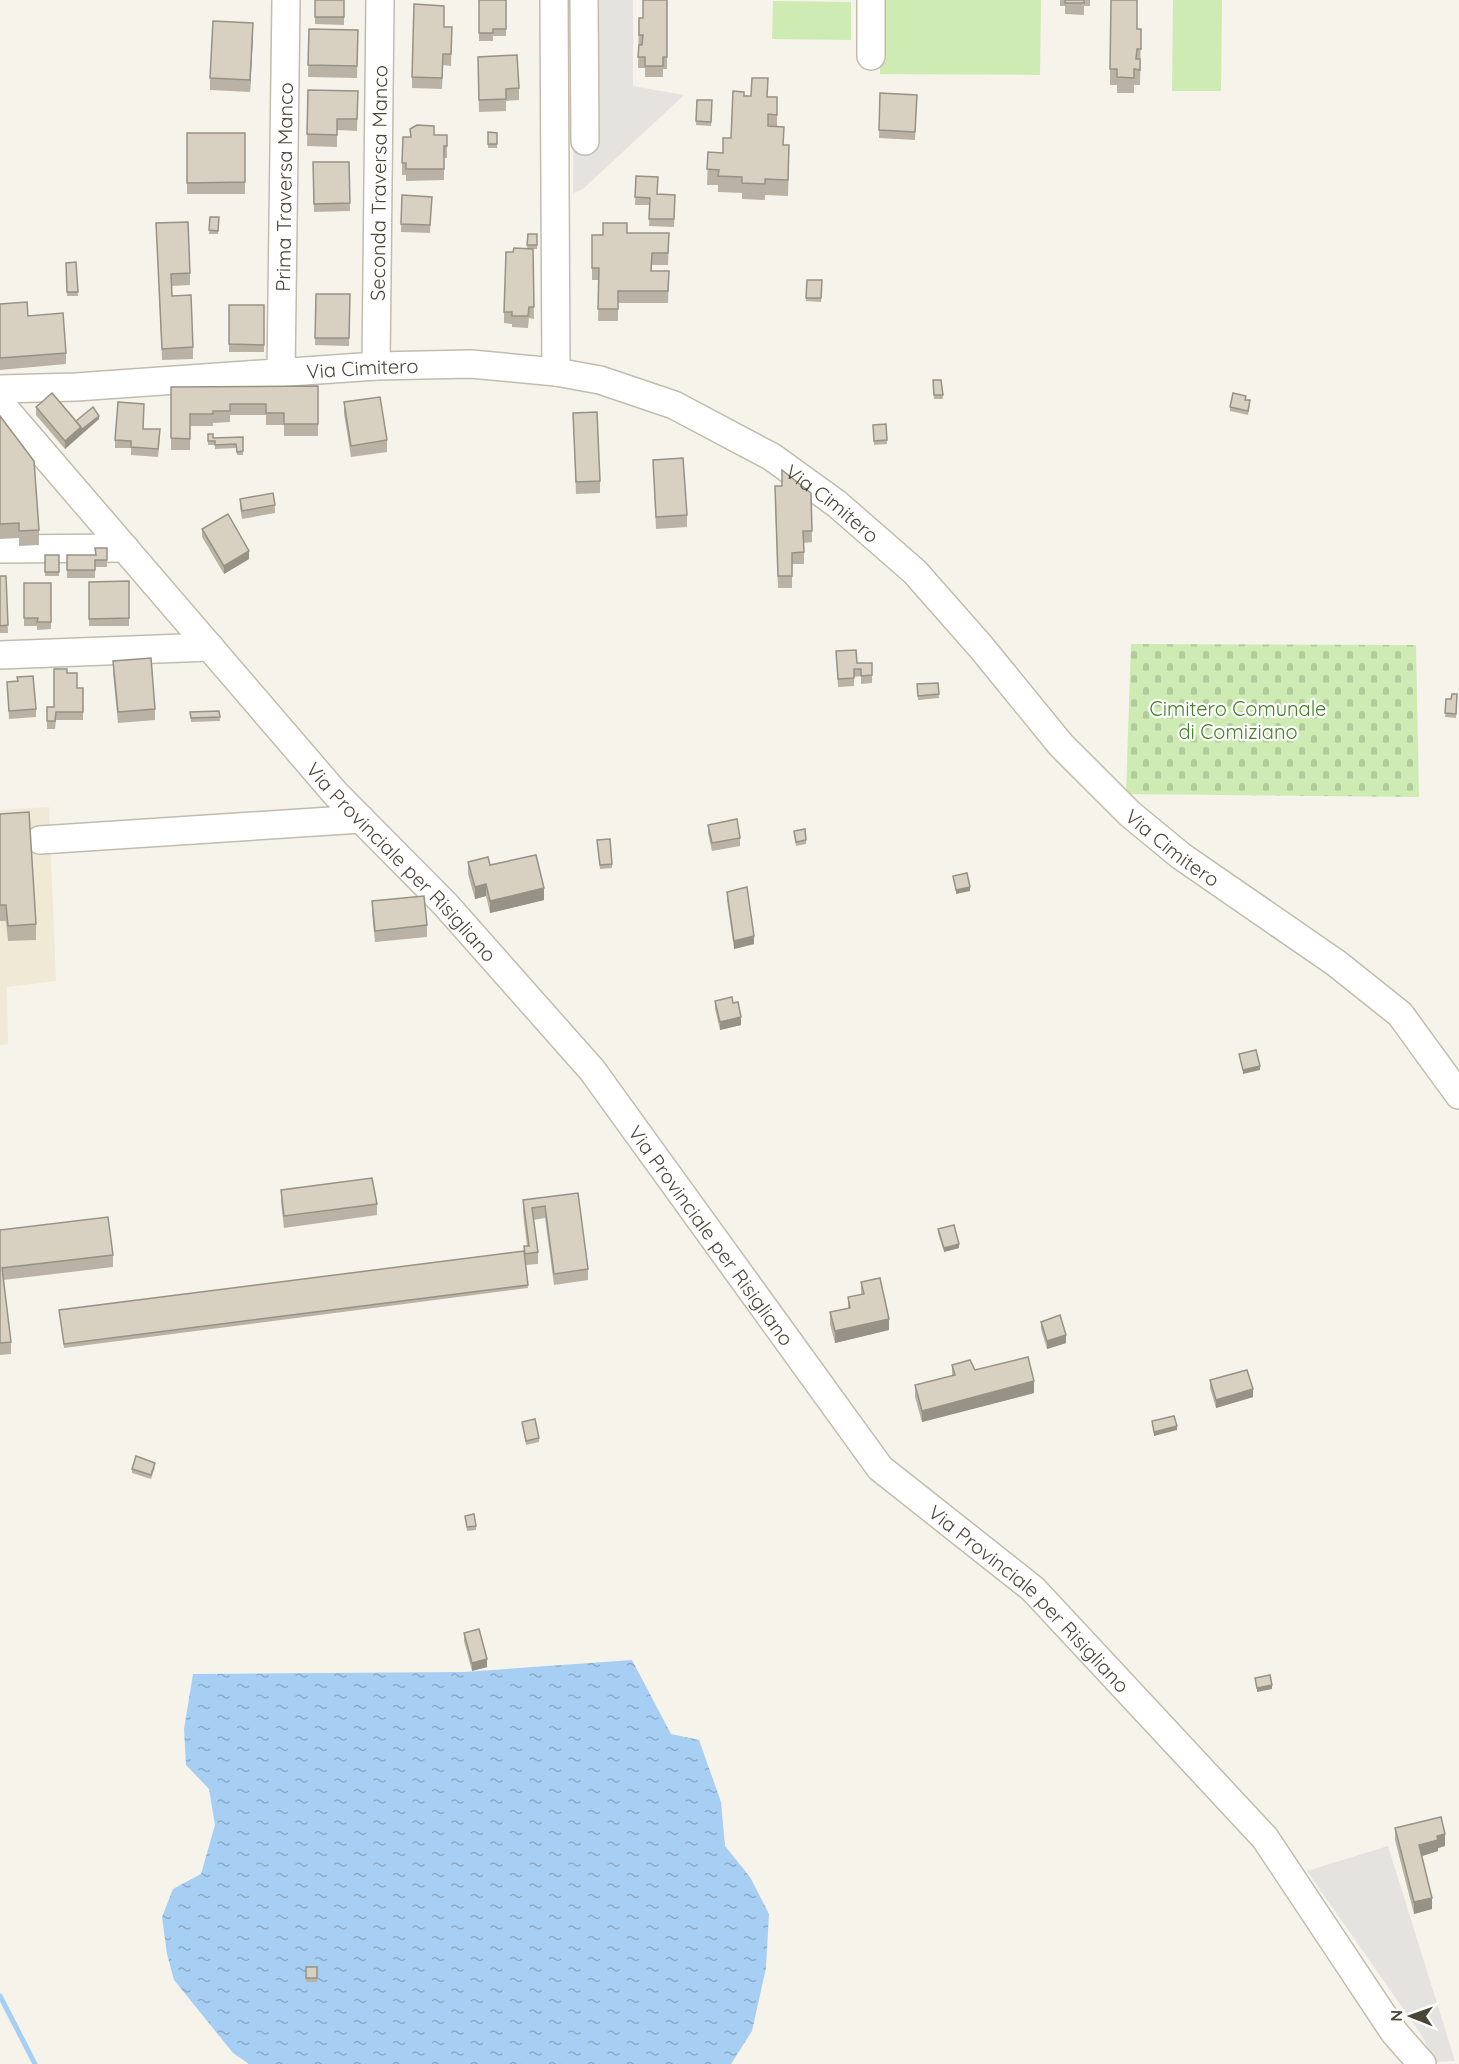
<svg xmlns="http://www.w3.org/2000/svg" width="1459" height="2064" font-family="Quicksand,sans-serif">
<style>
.education{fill:#efe9d5}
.cemetery{fill:url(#cemetery-stones)}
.pitch{fill:#ceebb3}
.parking{fill:#e5e3df}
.water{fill:url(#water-ripples)}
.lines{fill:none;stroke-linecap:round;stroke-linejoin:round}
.stream{stroke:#a7cff3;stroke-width:5}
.minor-casing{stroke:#c2bcad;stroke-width:30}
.minor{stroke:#fff;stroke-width:27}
.wall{fill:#bab3a5}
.shaded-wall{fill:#979286}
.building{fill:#d8d0c0;stroke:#979286;stroke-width:1.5}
.labels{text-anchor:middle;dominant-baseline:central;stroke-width:4.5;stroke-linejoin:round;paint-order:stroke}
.street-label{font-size:20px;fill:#4b4538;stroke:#fff}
.park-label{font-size:20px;fill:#438028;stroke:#fff}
</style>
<defs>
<pattern id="cemetery-stones" width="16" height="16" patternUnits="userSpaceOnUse" patternTransform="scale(1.5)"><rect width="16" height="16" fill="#ceebb3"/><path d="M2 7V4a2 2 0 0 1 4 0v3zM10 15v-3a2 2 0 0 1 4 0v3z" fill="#b2cb9b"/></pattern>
<pattern id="water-ripples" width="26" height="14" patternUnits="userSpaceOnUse" patternTransform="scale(1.5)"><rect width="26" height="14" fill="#a7cff3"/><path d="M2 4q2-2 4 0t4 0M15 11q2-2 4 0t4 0" fill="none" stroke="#8aaac6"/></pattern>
</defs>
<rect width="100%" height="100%" fill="#f6f3eb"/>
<polygon class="education" points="49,807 56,981 7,987 8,1044 0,1045 0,810"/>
<polygon class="cemetery" points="1131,644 1416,645 1419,797 1126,794"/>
<g class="pitch">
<polygon points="880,0 1041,0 1040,75 880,74"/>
<polygon points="1173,0 1222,0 1221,91 1172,91"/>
<polygon points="773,1 851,2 851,40 772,39"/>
</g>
<g class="parking">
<polygon points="574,0 633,0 633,86 684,95 583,189 573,193"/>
<polygon points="1388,1846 1455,2061 1435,2062 1423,2037 1307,1871"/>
</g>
<polygon class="water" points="632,1660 671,1734 699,1740 721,1802 725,1846 750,1877 769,1914 766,1968 752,2031 731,2064 249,2064 233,2053 174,1980 167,1954 162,1917 173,1889 201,1874 215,1825 209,1789 186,1765 184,1729 193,1674 464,1672"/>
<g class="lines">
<polyline class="stream" points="0,1996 35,2064"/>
<g class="minor-casing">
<g id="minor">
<polyline points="554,0 556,372"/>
<polyline points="584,0 585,141"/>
<polyline points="871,0 871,56"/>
<path id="s1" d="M376,366L380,0"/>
<path id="s2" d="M281,373L286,0"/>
<path id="s3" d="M0,389L76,387L376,366L471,364L556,372L600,380L674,405L772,457L837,504L915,572L981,647L1061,745L1130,814L1181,856L1336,963L1400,1014L1459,1095"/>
<path id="s4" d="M0,403L335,793L445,904L592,1070L880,1468L1033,1589L1265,1838L1394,2032L1422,2064"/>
<polyline points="0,549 125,548"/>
<polyline points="0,655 210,647"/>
<polyline points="40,840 361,819"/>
</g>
</g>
<use href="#minor" class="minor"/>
</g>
<g class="wall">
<polygon points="315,0 344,0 344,25 315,24"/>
<polygon points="479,0 506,0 506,36 493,36 493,41 479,41"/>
<polygon points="667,0 667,69 663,69 663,77 645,77 645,68 638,68 639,18 643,18"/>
<polygon points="1060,0 1090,0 1090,6 1084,6 1084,15 1065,14 1065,6 1060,6"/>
<polygon points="444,27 452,27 451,66 443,65 442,89 412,88 412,77"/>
<polygon points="309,29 358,30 357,78 308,77"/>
<polygon points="1137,29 1141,29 1140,85 1134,85 1134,93 1117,93 1117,85 1110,85 1110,69"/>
<polygon points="253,35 250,92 210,90 210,78"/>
<polygon points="478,68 519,88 519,100 506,101 506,111 479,112"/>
<polygon points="308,90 358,91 357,131 337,130 337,147 307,146"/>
<polygon points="880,93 917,95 915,140 879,138"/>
<polygon points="744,96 777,97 777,127 789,160 788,196 765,195 765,200 742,199 742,193 718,192 718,185 707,185 708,152 723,153 731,138"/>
<polygon points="697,100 712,100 711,126 696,125"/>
<polygon points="488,132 497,133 497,148 488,148"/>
<rect x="187" y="133" width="58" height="61"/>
<polygon points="434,135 447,135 447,158 444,158 444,180 406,181 406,175 402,175 402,163"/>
<polygon points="313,162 349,162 350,211 314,212"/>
<polygon points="636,176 658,194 675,195 674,227 649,226 650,205 635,205"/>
<polygon points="402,195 432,197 430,233 401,232"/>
<polygon points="210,217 219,217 218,234 209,234"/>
<polygon points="156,223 190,273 190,285 172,286 172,296 193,347 193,359 162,360"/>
<polygon points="627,233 669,233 668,265 652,265 652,271 669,271 668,303 618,303 618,321 598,321 599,280 592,280 592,235"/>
<polygon points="528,234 537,234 537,249 527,249"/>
<polygon points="533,249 534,319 529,318 528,328 512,327 512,324 504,323 504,312 513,252"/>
<polygon points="76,262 78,296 67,296 66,263"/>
<polygon points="807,280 822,280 821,302 806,301"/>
<polygon points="316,294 350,294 349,346 315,345"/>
<polygon points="0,304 28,316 66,353 66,364 0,370"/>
<rect x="229" y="305" width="35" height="47"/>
<polygon points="933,380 941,380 943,399 934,399"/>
<polygon points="318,386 318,436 284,436 284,425 266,425 266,415 230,415 230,422 213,423 213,426 190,426 190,450 171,450 171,387"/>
<polygon points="344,402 387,440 387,452 351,457 344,414"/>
<polygon points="1250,404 1248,415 1230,411 1230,407"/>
<polygon points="36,407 76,421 99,419 65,449 36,415"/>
<polygon points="573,413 600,481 600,493 576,494"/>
<polygon points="0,416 39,530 39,545 19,546 19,538 0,539"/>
<polygon points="886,424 887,444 874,445 873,425"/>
<polygon points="143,429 160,437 158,457 131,455 131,448 115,448 115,440"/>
<polygon points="208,434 213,438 243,437 243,455 237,455 236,448 215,449 215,445 208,445"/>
<polygon points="653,460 687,515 687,527 656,529"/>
<polygon points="811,493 812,542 804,543 804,564 792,564 792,588 778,588 775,498"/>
<polygon points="240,499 275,505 275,513 242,519 240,507"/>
<polygon points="202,529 249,559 224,574 202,537"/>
<polygon points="107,548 107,567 95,567 95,578 67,578 67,555 96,555"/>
<rect x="45" y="555" width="14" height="21"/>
<polygon points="0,576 6,576 8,633 0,633"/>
<polygon points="129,581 129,626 89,626 89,582"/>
<polygon points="24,583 51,583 51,629 37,630 37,626 24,626"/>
<polygon points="836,651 857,663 872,663 872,683 861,684 861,676 854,677 854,686 838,687"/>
<polygon points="113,661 155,709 155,720 118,723 113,673"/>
<polygon points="67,673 77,688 83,688 83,720 56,720 55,729 47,729 47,707 54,707"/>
<polygon points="7,682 36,709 36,717 9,719"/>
<polygon points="938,683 939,698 918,700 917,684"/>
<polygon points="1457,694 1456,718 1445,717 1446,699 1451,699"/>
<polygon points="219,711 220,721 191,722 190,712"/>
<polygon points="0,814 36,924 36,940 8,941 6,921 0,921"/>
<polygon points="708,825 740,838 740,846 712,851 708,833"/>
<polygon points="794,831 806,840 806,844 796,846"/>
<polygon points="597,844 612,864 612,868 600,869"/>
<polygon points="468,862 490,865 544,900 490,913 486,896 475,899 468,874"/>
<polygon points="727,892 754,944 734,949 727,900"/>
<polygon points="372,901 427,925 427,937 375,942 372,913"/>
<polygon points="715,1001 733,1003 741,1025 720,1030 715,1009"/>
<polygon points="281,1190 377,1204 377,1215 284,1228 281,1202"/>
<polygon points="578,1193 588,1269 588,1280 554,1285 545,1218 533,1220 538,1252 538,1264 526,1265 528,1288 64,1348 59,1310 524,1254 524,1246 527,1246 523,1212 523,1200"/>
<polygon points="938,1229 959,1248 944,1252 938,1233"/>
<polygon points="0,1230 113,1255 113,1267 3,1280 11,1342 11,1354 0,1355"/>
<polygon points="861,1282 889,1330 835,1343 830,1324 830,1312 848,1308 848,1297 861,1294"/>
<polygon points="1041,1322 1066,1343 1047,1349 1041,1329"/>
<polygon points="952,1365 975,1370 1034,1393 922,1422 915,1397 915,1385 952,1376"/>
<polygon points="1210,1380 1253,1397 1216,1408 1210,1388"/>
<polygon points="522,1422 539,1438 539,1442 526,1445"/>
<polygon points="155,1467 151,1479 132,1473 132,1469"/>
<polygon points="465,1516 476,1526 476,1530 467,1531"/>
<polygon points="464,1633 487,1667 472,1671 464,1641"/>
<polygon points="1395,1828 1445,1846 1438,1848 1438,1851 1422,1856 1432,1909 1414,1914 1395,1840"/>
<rect x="306" y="1967" width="11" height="15"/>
</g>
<g class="shaded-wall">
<polygon points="253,23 253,35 250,92 250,80"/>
<polygon points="99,416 99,419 65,449 65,441 81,427"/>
<polygon points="249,551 249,559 224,574 224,566"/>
<polygon points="486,884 486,896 475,899 475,887"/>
<polygon points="970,887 970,891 956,894 956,890"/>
<polygon points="544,888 544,900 490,913 490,901"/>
<polygon points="754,936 754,944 734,949 734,941"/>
<polygon points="741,1017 741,1025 720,1030 720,1022"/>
<polygon points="1260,1066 1260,1070 1243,1074 1243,1070"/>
<polygon points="959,1244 959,1248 944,1252 944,1248"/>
<polygon points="889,1319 889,1330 835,1343 835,1331"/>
<polygon points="1066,1335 1066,1343 1047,1349 1047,1341"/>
<polygon points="1034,1381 1034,1393 922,1422 922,1411"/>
<polygon points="1253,1389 1253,1397 1216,1408 1216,1400"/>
<polygon points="1177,1426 1177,1430 1154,1436 1154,1432"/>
<polygon points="487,1659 487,1667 472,1671 472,1663"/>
<polygon points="1272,1685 1272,1689 1257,1692 1257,1688"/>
<polygon points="1445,1834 1445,1846 1438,1848 1438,1851 1419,1857 1419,1845 1437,1836"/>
<polygon points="1432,1898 1432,1909 1414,1914 1414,1902"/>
</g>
<g class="building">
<rect x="315" y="0" width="29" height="17"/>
<polygon points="479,0 506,0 506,29 493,29 493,33 479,33"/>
<polygon points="643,0 667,0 667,57 663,57 663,66 645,66 645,57 638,57 639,45 642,45 643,35 639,35 639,18 643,18"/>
<rect x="1065" y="0" width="19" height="3"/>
<polygon points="1111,0 1137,0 1137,29 1141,29 1141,49 1137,49 1136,59 1140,59 1140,70 1134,69 1134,78 1117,77 1117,69 1110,69"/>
<polygon points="414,4 444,6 444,27 452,27 451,54 443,54 442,78 412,77"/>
<polygon points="213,21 253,23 250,80 210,78"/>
<polygon points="309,29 358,30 357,66 308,65"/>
<polygon points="517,55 519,88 506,89 506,99 479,100 478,57"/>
<polygon points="752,78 768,78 767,97 777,97 777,115 768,114 768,126 784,127 783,145 789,145 788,180 765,179 765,184 742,183 742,177 718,176 719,170 707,169 708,152 723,153 723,138 731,138 733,91 744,92 744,96 751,96"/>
<polygon points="308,90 358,91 357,119 337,119 337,135 307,134"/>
<polygon points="880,93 917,95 915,132 879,130"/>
<polygon points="697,100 712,100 711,122 696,121"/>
<polygon points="417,125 434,126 434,135 447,135 447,146 444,146 444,169 406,169 406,163 402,163 403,137 411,137 410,129"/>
<polygon points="488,132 497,133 497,144 488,144"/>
<polygon points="187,133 245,133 245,182 187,183"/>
<polygon points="313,162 349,162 350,203 314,204"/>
<polygon points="636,176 658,177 657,194 675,195 674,219 649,219 650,198 635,197"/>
<polygon points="402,195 432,197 430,225 401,224"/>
<polygon points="210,217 219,217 218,231 209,230"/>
<polygon points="188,222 190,273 171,274 172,296 191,295 193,347 162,349 156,223"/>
<polygon points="603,223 627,223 627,233 669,233 668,253 652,253 651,271 669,271 668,291 618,291 618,309 598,309 599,268 592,268 592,235 603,235"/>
<polygon points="528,234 537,234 537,245 527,245"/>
<polygon points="514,248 533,249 534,307 529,307 528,316 512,316 512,312 504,312 506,252 513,252"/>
<polygon points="76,262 78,292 67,292 66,263"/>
<polygon points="807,280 822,280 821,298 806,298"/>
<polygon points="316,294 350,294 349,338 315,338"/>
<polygon points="27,302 28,316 63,313 66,353 0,358 0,304"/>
<polygon points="229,305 264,305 264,345 229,344"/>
<polygon points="933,380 941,380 943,395 934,395"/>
<polygon points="318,386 318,424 284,424 284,413 266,413 266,404 230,404 230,411 213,411 213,414 190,414 190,439 171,438 171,387"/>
<polygon points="52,393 81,427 65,441 36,407"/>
<polygon points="1233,393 1246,396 1245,400 1250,400 1248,411 1230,407"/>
<polygon points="380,397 387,440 351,446 344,402"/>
<polygon points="118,402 144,404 143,429 160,429 158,449 131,447 131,441 115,440"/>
<polygon points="93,407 99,416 81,430 81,427 76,421"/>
<polygon points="597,412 600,481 576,482 573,413"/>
<polygon points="0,416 34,461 39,530 19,531 19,523 0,524"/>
<polygon points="886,424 887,440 874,441 873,425"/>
<polygon points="208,434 213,434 213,438 243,437 243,451 237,452 236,444 215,445 215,441 208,441"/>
<polygon points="683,458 687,515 656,517 653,460"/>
<polygon points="782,470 811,493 812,531 803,531 804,552 792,553 792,576 778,576 775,486 782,486"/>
<polygon points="273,493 275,505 242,511 240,499"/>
<polygon points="228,514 249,551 224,566 202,529"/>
<polygon points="95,548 107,548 107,560 95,560 95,570 67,570 67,555 96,555"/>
<rect x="45" y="555" width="14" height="17"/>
<polygon points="0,576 6,576 8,625 0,626"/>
<polygon points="129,581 129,618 89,619 89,582"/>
<polygon points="24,583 51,583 51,622 37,622 38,618 24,618"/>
<polygon points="856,650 857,663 872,663 872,675 861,676 861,669 854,669 854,678 838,679 836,651"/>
<polygon points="151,658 155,709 118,712 113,661"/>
<polygon points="54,669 67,669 67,673 77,673 77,688 83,688 83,712 56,712 55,721 47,721 47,707 54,707"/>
<polygon points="33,676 36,709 9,711 7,682 18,681 17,677"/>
<polygon points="938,683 939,694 918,696 917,684"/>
<polygon points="1452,694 1457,694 1456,714 1445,713 1446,699 1451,699"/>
<polygon points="219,711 220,717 191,718 190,712"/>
<polygon points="29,812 36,924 8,926 6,905 0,905 0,814"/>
<polygon points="737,819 740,838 712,843 708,825"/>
<polygon points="805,829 806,840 796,842 794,831"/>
<polygon points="610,839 612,864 600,865 597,840"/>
<polygon points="536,855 544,888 490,901 486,884 475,887 468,862 488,857 490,865"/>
<polygon points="967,873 970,887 956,890 953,876"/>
<polygon points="747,887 754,936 734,941 727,892"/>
<polygon points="424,896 427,925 375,931 372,901"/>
<polygon points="732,997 733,1003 738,1002 741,1017 720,1022 715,1001"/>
<polygon points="1256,1050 1260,1066 1243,1070 1239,1054"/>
<polygon points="372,1178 377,1204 284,1216 281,1190"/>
<polygon points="578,1193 588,1269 554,1274 545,1206 532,1208 538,1252 525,1254 524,1246 529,1246 523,1200"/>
<polygon points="108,1217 113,1255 2,1268 11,1342 0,1343 0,1230"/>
<polygon points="954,1225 959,1244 944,1248 938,1229"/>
<polygon points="524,1251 528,1285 64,1344 59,1310"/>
<polygon points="880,1278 889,1319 835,1331 830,1312 850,1308 848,1297 864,1294 861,1282"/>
<polygon points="1060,1315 1066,1335 1047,1341 1041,1322"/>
<polygon points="1028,1357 1034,1381 922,1411 915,1385 955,1375 952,1365 970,1360 975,1370"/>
<polygon points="1247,1370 1253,1389 1216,1400 1210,1380"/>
<polygon points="1174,1416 1177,1426 1154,1432 1152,1421"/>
<polygon points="535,1419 539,1438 526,1441 522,1422"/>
<polygon points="136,1456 155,1463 151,1475 132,1469"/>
<polygon points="474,1514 476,1526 467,1527 465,1516"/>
<polygon points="479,1629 487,1659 472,1663 464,1633"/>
<polygon points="1270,1675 1272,1685 1257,1688 1255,1678"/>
<polygon points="1441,1817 1445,1834 1437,1836 1438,1840 1419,1845 1432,1898 1414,1902 1395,1828"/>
<rect x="306" y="1967" width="11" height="11"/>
</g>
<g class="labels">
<g class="street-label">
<text stroke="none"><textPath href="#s1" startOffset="183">Seconda Traversa Manco</textPath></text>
<text stroke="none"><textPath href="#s2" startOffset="186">Prima Traversa Manco</textPath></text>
<text stroke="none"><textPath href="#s3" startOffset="363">Via Cimitero</textPath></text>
<text stroke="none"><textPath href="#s3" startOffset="867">Via Cimitero</textPath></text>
<text stroke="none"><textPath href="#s3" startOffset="1353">Via Cimitero</textPath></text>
<text stroke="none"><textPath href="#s4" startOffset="610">Via Provinciale per Risigliano</textPath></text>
<text stroke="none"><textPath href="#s4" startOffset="1096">Via Provinciale per Risigliano</textPath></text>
<text stroke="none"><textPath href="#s4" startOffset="1582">Via Provinciale per Risigliano</textPath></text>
</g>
<g class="park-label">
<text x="1238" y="708">Cimitero Comunale<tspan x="1238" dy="23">di Comiziano</tspan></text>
</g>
</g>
<g transform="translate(1411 2016) rotate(271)" stroke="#ffffff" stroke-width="4.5" paint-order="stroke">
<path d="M0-4.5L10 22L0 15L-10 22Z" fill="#4b4538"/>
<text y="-9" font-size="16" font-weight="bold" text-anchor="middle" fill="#4b4538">N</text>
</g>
</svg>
